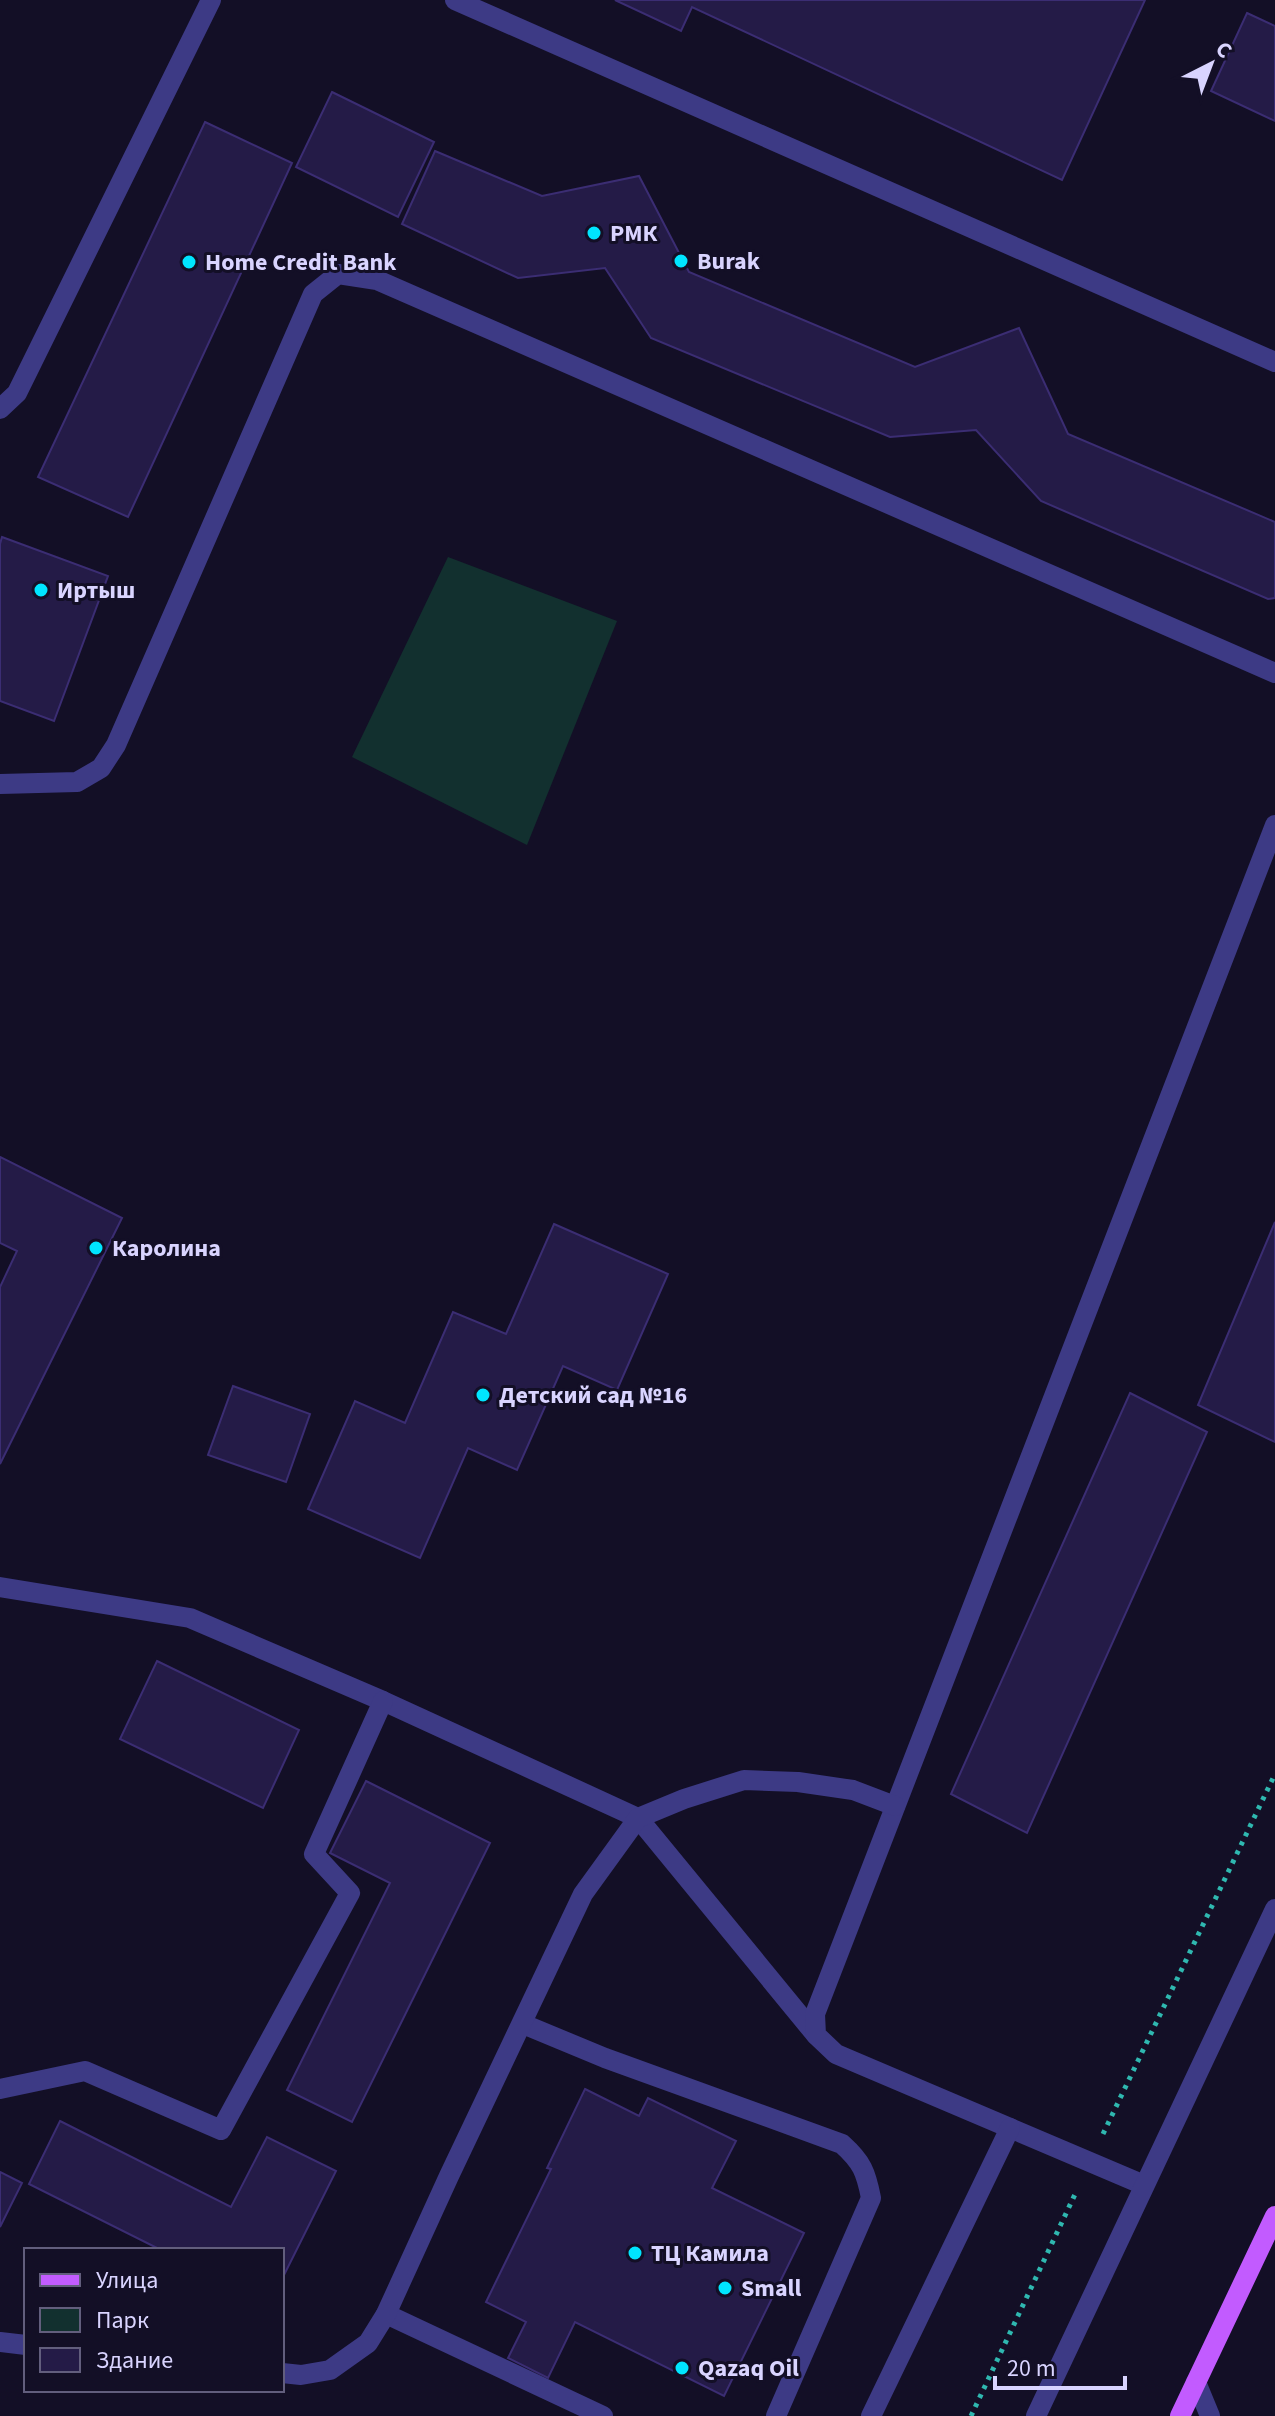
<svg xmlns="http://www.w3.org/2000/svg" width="1275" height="2416" font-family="'Source Sans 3',sans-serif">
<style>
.green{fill:#12302f}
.building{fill:#241b47;stroke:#3b2d73;stroke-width:2}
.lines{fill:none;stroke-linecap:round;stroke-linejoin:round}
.path{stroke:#2fb8b0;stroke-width:5;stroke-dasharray:4 6;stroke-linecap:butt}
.minor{stroke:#3d3a85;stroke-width:20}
.major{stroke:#c25bff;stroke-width:20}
.poi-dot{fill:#00e5ff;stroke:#130f26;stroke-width:3}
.labels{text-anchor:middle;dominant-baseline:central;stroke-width:6;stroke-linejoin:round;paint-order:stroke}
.poi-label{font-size:24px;font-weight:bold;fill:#d9d4ff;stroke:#130f26;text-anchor:start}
</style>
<rect width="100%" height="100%" fill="#130f26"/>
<polygon class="green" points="448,557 617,621 527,845 352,757"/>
<g class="building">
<polygon points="615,0 1145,0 1062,180 692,7 681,31"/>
<polygon points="1247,13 1275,26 1275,121 1211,91"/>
<polygon points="332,92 434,142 398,217 296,167"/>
<polygon points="205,122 292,163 128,517 38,477"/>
<polygon points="435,151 542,196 639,176 689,272 915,367 1019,328 1068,434 1275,522 1275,598 1268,599 1041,501 976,430 890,437 651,338 605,268 518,278 402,224"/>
<polygon points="2,537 108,576 54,721 0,701 0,544"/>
<polygon points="0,1157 122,1218 0,1464 0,1287 17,1251 0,1243"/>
<polygon points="1275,1222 1275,1442 1198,1405"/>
<polygon points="554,1224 668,1274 617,1390 563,1366 517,1470 468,1448 420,1558 308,1509 355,1401 405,1423 453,1312 506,1334"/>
<polygon points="233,1386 310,1414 286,1482 208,1455"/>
<polygon points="1130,1393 1207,1432 1027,1833 951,1794"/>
<polygon points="157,1661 299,1730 263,1808 120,1739"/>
<polygon points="366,1781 490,1843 352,2122 287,2090 390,1883 330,1853"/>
<polygon points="585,2089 639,2116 648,2098 736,2141 712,2188 804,2233 724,2396 575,2322 548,2378 508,2358 526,2322 486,2302 551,2169 547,2168"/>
<polygon points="60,2121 231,2207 267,2137 336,2171 282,2279 282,2250 161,2250 29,2184"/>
<polygon points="0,2172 22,2183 0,2227"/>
</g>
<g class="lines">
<g class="path">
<polyline points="1103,2134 1275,1774"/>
<polyline points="971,2416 1077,2190"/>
</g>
<g class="minor">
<polyline points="455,0 1275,362"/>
<polyline points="0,409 17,393 211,0"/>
<polyline points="0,784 77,782 101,768 116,745 313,294 338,274 377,280 1275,673"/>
<polyline points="0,1587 190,1618 383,1701 638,1818 816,2035"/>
<path d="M523,2024L605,2058L842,2144C862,2162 866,2172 871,2198L776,2416"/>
<polyline points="0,2089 85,2071 221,2130 350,1893 314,1854 383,1701"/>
<polyline points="1144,2185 836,2054 816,2035 815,2014 1275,825"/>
<polyline points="386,2314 603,2416"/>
<polyline points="0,2342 26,2345"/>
<polyline points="282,2373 301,2375 330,2370 368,2343 386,2314 449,2176 583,1894 638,1818 684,1799 744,1780 798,1782 853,1790 895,1806"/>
<polyline points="1196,2382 1210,2416"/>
<polyline points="871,2416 1010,2128"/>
<polyline points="1036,2416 1275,1909"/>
</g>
<polyline class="major" points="1180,2416 1275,2216"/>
</g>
<g class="poi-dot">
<circle cx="594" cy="233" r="8"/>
<circle cx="681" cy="261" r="8"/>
<circle cx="189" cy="262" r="8"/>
<circle cx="41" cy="590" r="8"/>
<circle cx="96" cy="1248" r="8"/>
<circle cx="483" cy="1395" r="8"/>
<circle cx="635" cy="2253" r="8"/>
<circle cx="725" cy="2288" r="8"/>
<circle cx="682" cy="2368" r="8"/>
</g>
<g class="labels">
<g class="poi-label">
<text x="610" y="233">РМК</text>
<text x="697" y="261">Burak</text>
<text x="205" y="262">Home Credit Bank</text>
<text x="57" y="590">Иртыш</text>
<text x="112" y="1248">Каролина</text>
<text x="499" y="1395">Детский сад №16</text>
<text x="651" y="2253">ТЦ Камила</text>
<text x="741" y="2288">Small</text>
<text x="698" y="2368">Qazaq Oil</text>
</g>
</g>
<rect x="24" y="2248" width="260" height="144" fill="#130f26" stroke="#625e7d" stroke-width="2"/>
<rect x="40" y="2274" width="40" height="12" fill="#c25bff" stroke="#625e7d" stroke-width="2"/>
<text x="96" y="2288" font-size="24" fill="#d9d4ff">Улица</text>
<rect x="40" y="2308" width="40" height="24" fill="#12302f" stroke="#625e7d" stroke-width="2"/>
<text x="96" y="2328" font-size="24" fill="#d9d4ff">Парк</text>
<rect x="40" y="2348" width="40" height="24" fill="#241b47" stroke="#625e7d" stroke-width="2"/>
<text x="96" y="2368" font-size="24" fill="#d9d4ff">Здание</text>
<g transform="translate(1211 64) rotate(42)" stroke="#130f26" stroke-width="6" paint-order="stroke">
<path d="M0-6L14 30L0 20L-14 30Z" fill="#d9d4ff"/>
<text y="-12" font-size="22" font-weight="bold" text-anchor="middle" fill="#d9d4ff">С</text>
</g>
<path d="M995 2376v12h130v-12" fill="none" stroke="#d9d4ff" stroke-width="4"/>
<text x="1007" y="2376" font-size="24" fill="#d9d4ff" stroke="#130f26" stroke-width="6" paint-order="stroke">20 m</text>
</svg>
